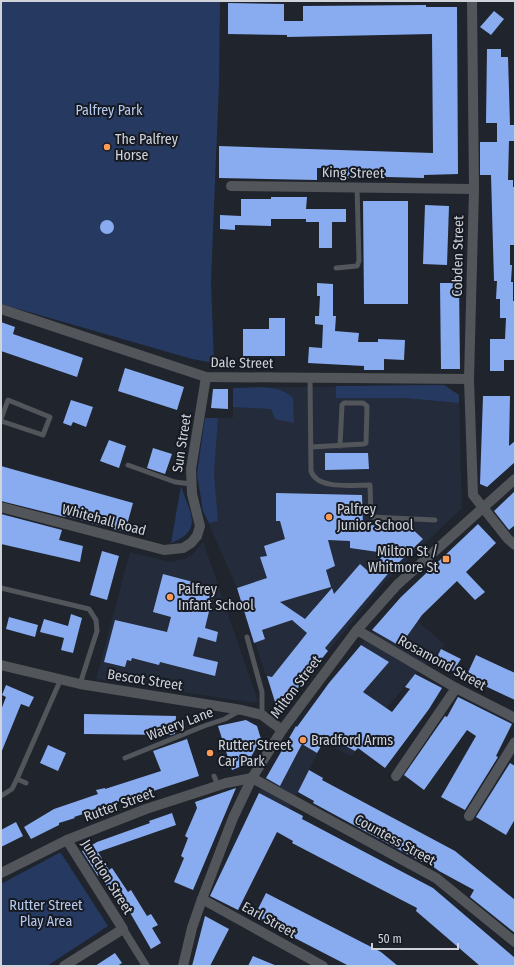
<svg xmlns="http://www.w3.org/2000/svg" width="516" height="967" font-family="'Fira Sans Condensed',sans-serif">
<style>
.built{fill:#242b3a}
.green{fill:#263961}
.building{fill:#89acf1;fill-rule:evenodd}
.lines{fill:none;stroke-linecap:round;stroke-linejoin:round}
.service{stroke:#525559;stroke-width:5}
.pedestrian{stroke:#525559;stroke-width:8}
.minor{stroke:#525559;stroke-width:10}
.poi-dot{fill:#fe9c57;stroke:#161a23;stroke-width:1.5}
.labels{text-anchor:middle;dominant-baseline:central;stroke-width:4;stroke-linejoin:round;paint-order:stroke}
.park-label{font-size:14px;fill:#b7caee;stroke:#161a23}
.poi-label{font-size:14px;fill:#d0d3d9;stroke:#161a23;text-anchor:start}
.street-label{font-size:14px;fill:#d0d3d9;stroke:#161a23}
</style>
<rect width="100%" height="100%" fill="#1f242d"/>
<g class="built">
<polygon points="444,385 459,395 462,508 386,581 290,698 275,702 237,588 203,511 197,474 205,418 233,418 233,388"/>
<polygon points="203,541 258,701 254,703 96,679 130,552 170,562 184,559 193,554"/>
<polygon points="397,603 445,645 415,674 386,709 352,756 323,743 275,837 245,822 266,778 296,726 300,723 329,683"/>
</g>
<g class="green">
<polygon points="1,1 220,1 219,84 211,281 214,363 192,359 1,304"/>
<polygon points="444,385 459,395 459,403 405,398 336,398 336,386"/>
<path d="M233,388C253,388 278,383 293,398L294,423L275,419L271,409L233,407Z"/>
<polygon points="205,418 218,418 214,474 218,521 209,523 203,511 197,474"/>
<path d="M181,486C189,512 205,530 171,543Z"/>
<polygon points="59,853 61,853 108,926 47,966 1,966 1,884"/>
</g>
<g class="building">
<polygon points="228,3 284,4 284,21 303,21 303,6 426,5 426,7 457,7 458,174 424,175 424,178 350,176 350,178 334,177 335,168 317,168 317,180 219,178 219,146 433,153 432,34 287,37 287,35 228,34"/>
<polygon points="494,11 504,19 491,35 480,27"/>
<polygon points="487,49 501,49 501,57 508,57 510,125 515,125 515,141 509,141 508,180 513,180 513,187 515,187 515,245 510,245 510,265 512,265 511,282 513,282 513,301 515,301 515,360 504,360 504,371 490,371 490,339 505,339 506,318 500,318 500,299 496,299 497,281 494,281 491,175 480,175 480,142 497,142 497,123 486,123"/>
<polygon points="271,197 307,197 306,209 346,209 346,222 332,222 332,248 319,248 319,222 306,222 306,219 271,219 271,226 235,225 235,230 220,229 220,215 241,216 241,199 271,199"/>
<polygon points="363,201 408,201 408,304 364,304"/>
<polygon points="425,205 449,206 447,265 423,264"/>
<circle cx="107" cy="227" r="7"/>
<polygon points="317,283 333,284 333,316 336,316 335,331 359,333 358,342 378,342 378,339 405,340 404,360 384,359 384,370 364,370 364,366 308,363 309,347 322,348 323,325 315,324 315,316 319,316 320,296 317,296"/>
<polygon points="440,283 459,283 460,369 441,369"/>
<polygon points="269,318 285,318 285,356 243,356 243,329 269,329"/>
<polygon points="1,322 15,327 13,334 83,358 77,377 1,351"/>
<polygon points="125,368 184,387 177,410 118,391"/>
<polygon points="213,389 228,389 228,409 211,408"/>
<polygon points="483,396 510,396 509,446 515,441 515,462 487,487 480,484"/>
<polygon points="71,400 93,407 86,427 73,422 71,426 63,423"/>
<polygon points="109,440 126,446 119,468 100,461"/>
<polygon points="153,448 172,454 165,474 147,468"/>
<polygon points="325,453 368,453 369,469 325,470"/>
<polygon points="1,466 133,503 125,532 65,516 65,517 1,501"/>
<polygon points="515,491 515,525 509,530 494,511"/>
<path d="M276,493L362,495L363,525L409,526L423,539L392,569L325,648L328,651L290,698L275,702L267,676L272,677L307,633L292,620L262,630L265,639L254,643L237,588L267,578L260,557L267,556L264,546L285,539L280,521H276ZM328,540L350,541V548L385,553L369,572L360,564L334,594L332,588L305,619L280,602L331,587L326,570L335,566Z"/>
<polygon points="1,514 62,530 59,540 83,546 80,562 1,544"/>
<polygon points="478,524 496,543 466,572 485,592 475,600 457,581 422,615 400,646 372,630 401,597"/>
<polygon points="102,551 119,556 107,600 90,595"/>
<polygon points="163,574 208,586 207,593 213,595 205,628 218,632 216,642 198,637 193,656 218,662 215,676 160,662 159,665 132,658 131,661 127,660 125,667 104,662 115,620 167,632 171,617 153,612"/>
<polygon points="71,614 82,618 73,653 61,650 64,638 40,632 44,619 68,626"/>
<polygon points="9,617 38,625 35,637 6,629"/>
<polygon points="361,645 389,662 363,692 392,712 410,689 405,687 415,674 442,688 429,709 385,768 358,748 355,751 327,736 317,753 302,744 280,786 266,778 296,726 297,727 329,683"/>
<polygon points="441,649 461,659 453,671 435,661"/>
<polygon points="476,655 515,673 515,700 466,677"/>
<polygon points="6,685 34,697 29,707 21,704 1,753 1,710 6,697 2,695"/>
<polygon points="458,697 512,724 496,756 498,757 465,810 441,797 476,736 467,730 424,790 404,775 445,716 447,717"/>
<polygon points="84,714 176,716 175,734 170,735 84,734"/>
<polygon points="246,720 257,726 261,739 247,764 232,770 218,726"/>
<polygon points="187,739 199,776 74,817 75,818 59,823 59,825 31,839 24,827 54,809 98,794 96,790 105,788 105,789 161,771 153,751"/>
<polygon points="48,745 66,753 58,771 40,763"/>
<polygon points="510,763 515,766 515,819 506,835 476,817"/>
<polygon points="309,770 323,778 322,780 455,851 515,900 515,933 470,897 474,890 439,871 424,860 422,862 313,803 314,801 298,792"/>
<polygon points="236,788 193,890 174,882 184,858 181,856 188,838 185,836 197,808 195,802"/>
<polygon points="259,793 303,816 302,819 433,888 515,958 515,966 480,966 416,911 417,908 292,843 293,841 277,832 238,910 210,896"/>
<polygon points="172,813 176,825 98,852 109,870 112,868 128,892 131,890 147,916 151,914 158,925 152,928 161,943 151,949 125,904 122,906 117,899 116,900 100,875 98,876 82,851 97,842 150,823 149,821"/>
<polygon points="16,822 23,836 1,847 1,830"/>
<polygon points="266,893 381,952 398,966 349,966 254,917"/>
<polygon points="205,916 229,929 210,966 192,966"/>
<polygon points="115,953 122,963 117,966 95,966"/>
<polygon points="253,956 277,966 248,966"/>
</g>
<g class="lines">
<g class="service">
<polyline points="336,268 357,266 359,261 357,187"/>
<path d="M310,378L311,471C317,490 353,485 370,485L371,517L435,520"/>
<polyline points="1,419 8,400 50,417 43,435 1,421"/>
<polyline points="311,447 364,444 366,443 367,406 363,403 344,403 342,405 340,446"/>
<polyline points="128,465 175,482 191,484"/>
<polyline points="1,588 89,609 96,620 97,631 80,684"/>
<polyline points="247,637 262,692 262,715"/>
<polyline points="125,758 204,726 225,719 239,711"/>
<polyline points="214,776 218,786"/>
<polyline points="17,779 26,783"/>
<polyline points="1,796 12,789 17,779 60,681"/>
</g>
<polyline class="pedestrian" points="123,929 146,966"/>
<g class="minor">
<polyline points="472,1 474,189 469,379 473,495 508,539 515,545"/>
<polyline points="231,186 474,189"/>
<polyline points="1,309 206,377 469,379"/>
<polyline points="1,507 164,550 183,548 191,543 197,536 200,526 192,494 191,469 206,377"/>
<polyline points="357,630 456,688 515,718"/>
<polyline points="1,665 80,684 242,710 262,715 282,730"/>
<polyline points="396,776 456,688"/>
<polyline points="469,816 515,742"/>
<polyline points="1,873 67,840 146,809 226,783 252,778 436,878 515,942"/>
<polyline points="202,899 323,966"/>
<polyline points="64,966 123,929 67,840"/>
<polyline points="183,966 192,928 202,899 233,818 252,778 282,730 357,630 397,585 515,479"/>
</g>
</g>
<g class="poi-dot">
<circle cx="107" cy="147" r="4"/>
<circle cx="329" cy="517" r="4"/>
<rect x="442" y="555" width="8" height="8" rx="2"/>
<circle cx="170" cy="597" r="4"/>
<circle cx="303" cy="740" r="4"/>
<circle cx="210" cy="753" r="4"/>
</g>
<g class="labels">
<g class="park-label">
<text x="109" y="110">Palfrey Park</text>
<text x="46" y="905">Rutter Street<tspan x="46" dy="16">Play Area</tspan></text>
</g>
<g class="poi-label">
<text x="115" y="139">The Palfrey<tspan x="115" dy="16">Horse</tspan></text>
<text x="337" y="509">Palfrey<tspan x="337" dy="16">Junior School</tspan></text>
<text x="438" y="551" text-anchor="end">Milton St /<tspan x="438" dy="16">Whitmore St</tspan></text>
<text x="178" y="589">Palfrey<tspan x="178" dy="16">Infant School</tspan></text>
<text x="311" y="740">Bradford Arms</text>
<text x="218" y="745">Rutter Street<tspan x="218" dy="16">Car Park</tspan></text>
</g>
<g class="street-label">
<text transform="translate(353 173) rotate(1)">King Street</text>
<text transform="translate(458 256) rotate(-89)">Cobden Street</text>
<text transform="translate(242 363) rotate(1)">Dale Street</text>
<text transform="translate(182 443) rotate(-81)">Sun Street</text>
<text transform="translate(104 520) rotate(15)">Whitehall Road</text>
<text transform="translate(442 663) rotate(29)">Rosamond Street</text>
<text transform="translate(145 680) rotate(9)">Bescot Street</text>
<text transform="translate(296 687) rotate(-53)">Milton Street</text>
<text transform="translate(180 724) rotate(-21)">Watery Lane</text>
<text transform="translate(119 805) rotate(-20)">Rutter Street</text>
<text transform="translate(395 840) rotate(29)">Countess Street</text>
<text transform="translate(107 877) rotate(58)">Junction Street</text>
<text transform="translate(269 920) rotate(29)">Earl Street</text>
</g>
</g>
<rect width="516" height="967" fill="none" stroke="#d0d3d9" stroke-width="4"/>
<path d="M372 943v6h86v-6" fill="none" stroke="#d0d3d9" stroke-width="2"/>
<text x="378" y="943" font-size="12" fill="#d0d3d9" stroke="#161a23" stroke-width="3" paint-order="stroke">50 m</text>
</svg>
